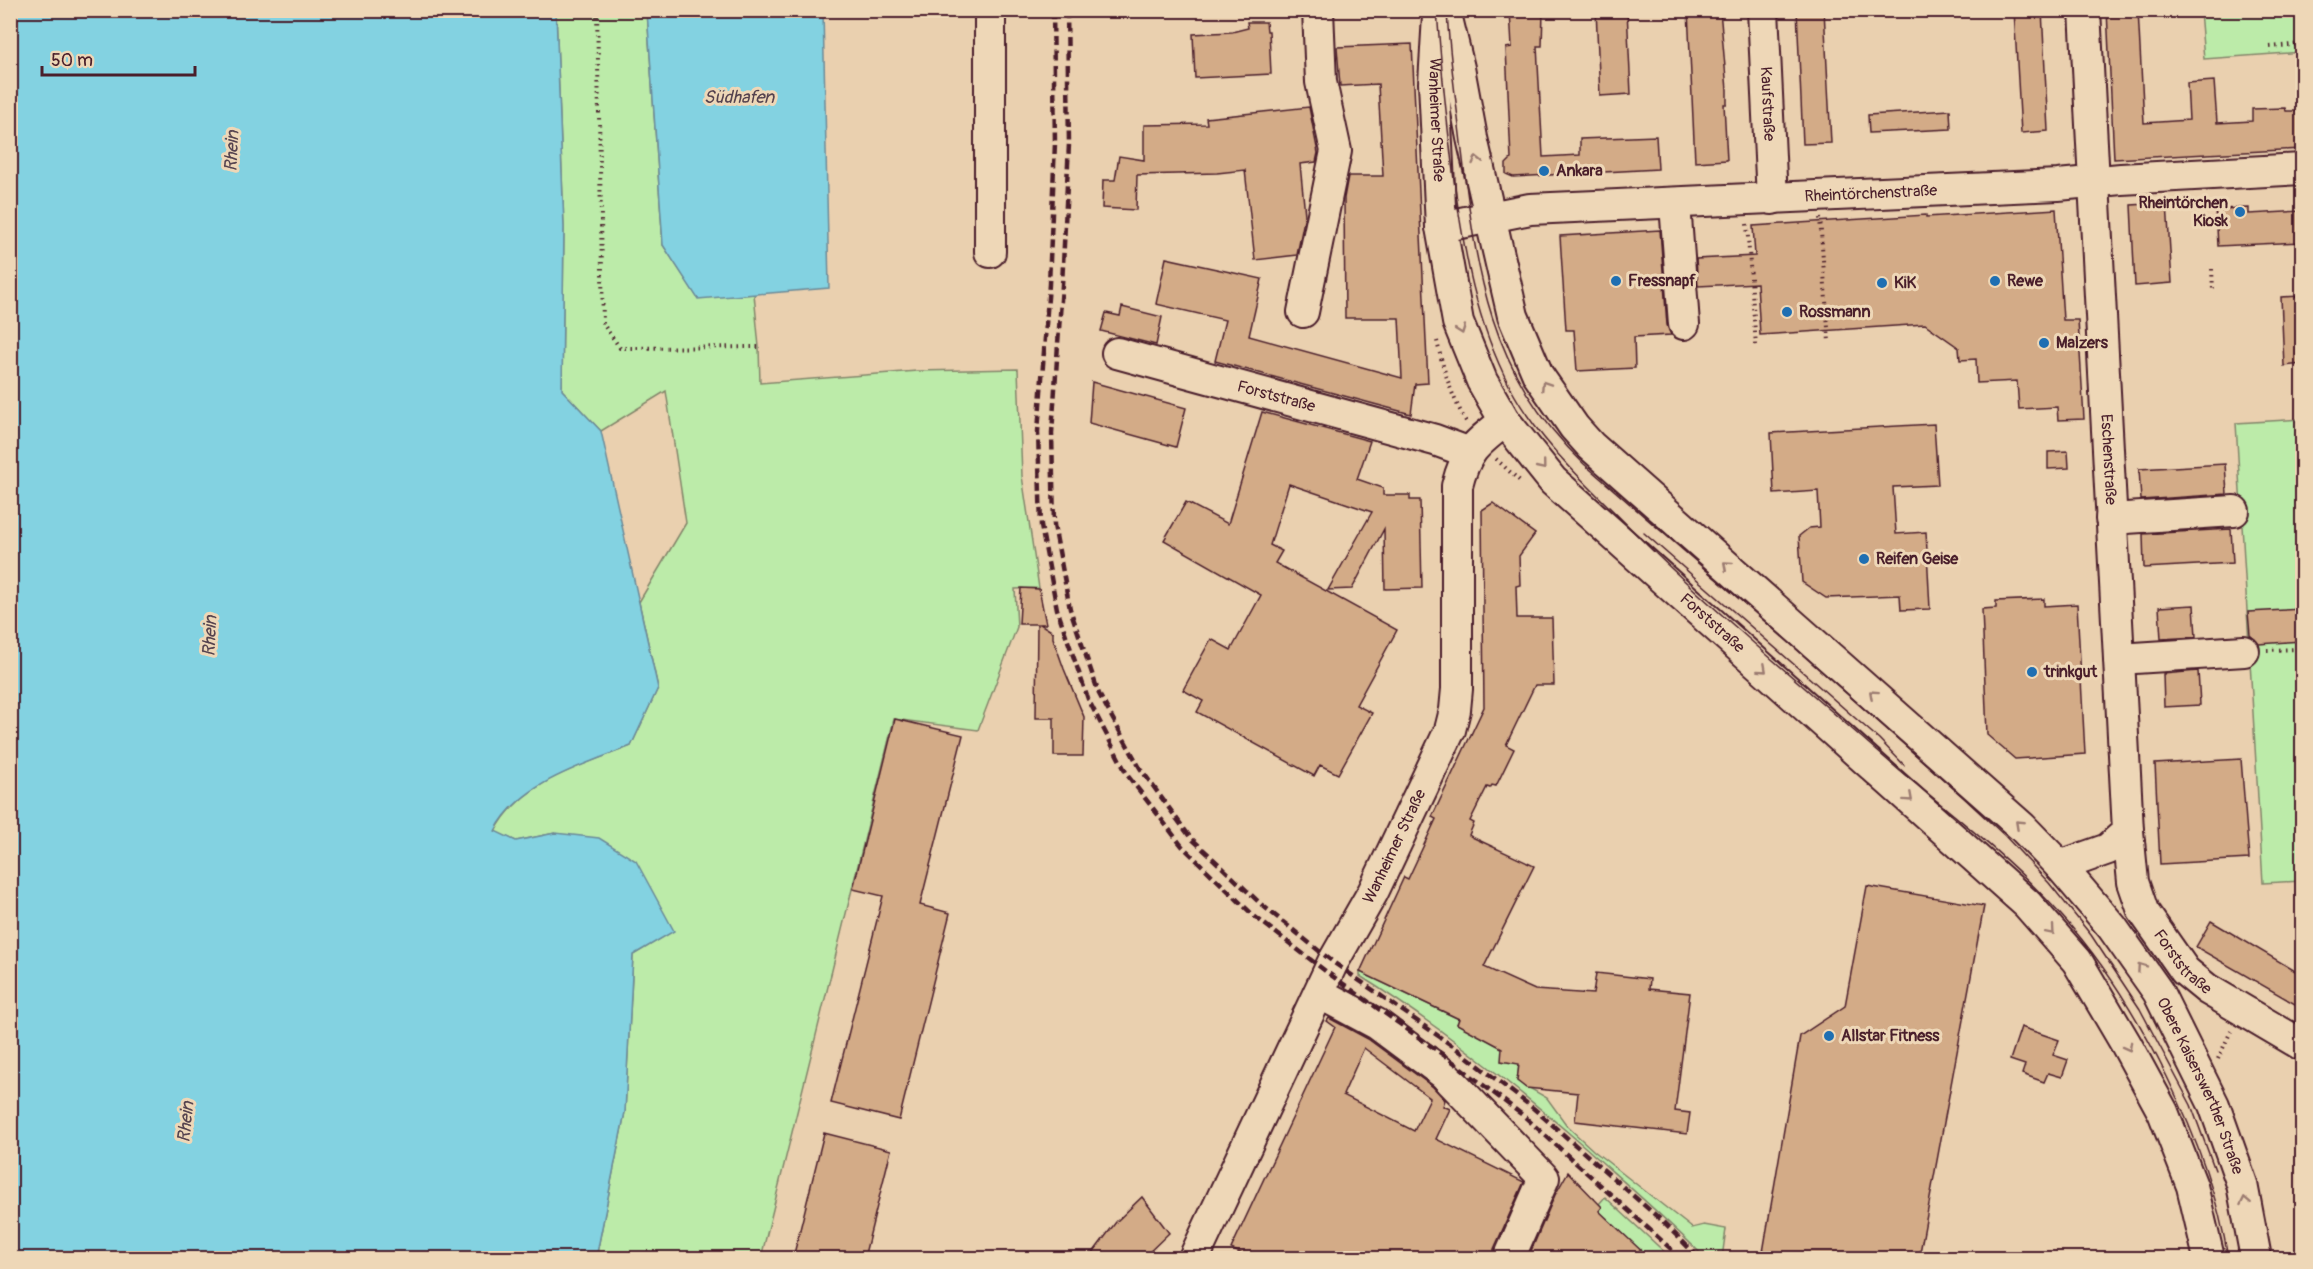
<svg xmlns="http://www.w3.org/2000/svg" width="2313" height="1269" font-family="Pangolin,sans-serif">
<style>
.green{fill:#bceba9;stroke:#83856a;stroke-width:1.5}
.water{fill:#83d2e1;stroke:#6c8a98;stroke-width:1.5}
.building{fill:#d3ab87;stroke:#4a1f2b;stroke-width:1.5;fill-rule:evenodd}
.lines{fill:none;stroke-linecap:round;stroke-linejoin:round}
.minor-casing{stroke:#4a1f2b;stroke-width:34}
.path{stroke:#4a1f2b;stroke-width:4;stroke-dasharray:1.5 4.5;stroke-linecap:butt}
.minor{stroke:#eed7b7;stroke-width:30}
.tram{stroke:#4a1f2b;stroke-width:1.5}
.rail{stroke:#4a1f2b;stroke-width:4.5;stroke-dasharray:9 4.5;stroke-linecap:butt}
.oneway{stroke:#9c7b71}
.poi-dot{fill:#1f6fb2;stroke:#eed7b7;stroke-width:2}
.labels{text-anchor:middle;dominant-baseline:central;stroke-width:6;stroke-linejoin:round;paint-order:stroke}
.street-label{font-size:16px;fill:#4a1f2b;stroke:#eed7b7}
.poi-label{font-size:16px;font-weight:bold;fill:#4a1f2b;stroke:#eed7b7;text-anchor:start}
.water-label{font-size:18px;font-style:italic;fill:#55434f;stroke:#eed7b7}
</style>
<rect width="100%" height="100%" fill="#ead0af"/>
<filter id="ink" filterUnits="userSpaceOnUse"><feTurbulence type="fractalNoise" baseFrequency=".0167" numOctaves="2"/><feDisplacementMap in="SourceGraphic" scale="12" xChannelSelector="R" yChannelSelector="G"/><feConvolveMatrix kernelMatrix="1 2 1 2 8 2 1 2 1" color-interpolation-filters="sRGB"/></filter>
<g filter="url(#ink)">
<g class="green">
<path d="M556,11H647L663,245L698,298L754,294L759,347L760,383L917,371L1018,369L1022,476L1039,588L1015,589L1017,627L978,730L894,719L761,1258H596L625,1112L633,955L673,931L555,833L516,841L495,832C520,782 582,765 631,746L658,688L639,602L686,523L666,391L601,431L562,390L564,227Z"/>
<polygon points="2200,11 2302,11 2302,52 2204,59"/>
<polygon points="2302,419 2302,881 2263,883 2236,423"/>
<path d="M1360,972L1459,1019L1457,1024L1502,1048L1519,1064L1517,1081L1547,1098L1568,1127L1594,1151L1692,1228L1704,1225L1726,1229L1722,1258H1705C1667,1219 1626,1184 1585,1147C1514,1085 1440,1026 1360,976Z"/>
<polygon points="1605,1197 1671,1258 1648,1258 1599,1211 1602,1207 1599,1204"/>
</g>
<g class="water">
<path d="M10,11H556L564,227L562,390L601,431L658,688L631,746C583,765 519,783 495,831L516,841L555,833L599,838L636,861L674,931L633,955L625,1112L596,1258H11Z"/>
<polygon points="647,11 823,11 829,288 698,299 663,245"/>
</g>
<g class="building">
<polygon points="1510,10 1543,11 1542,46 1537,46 1543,157 1580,155 1580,139 1656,136 1658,169 1513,177 1506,174 1506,164 1511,159 1506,48 1512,47"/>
<polygon points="1596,10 1627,10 1631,94 1600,96"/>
<polygon points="1688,10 1720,10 1727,90 1727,104 1724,104 1727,160 1695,162"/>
<polygon points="1797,10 1824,10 1831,143 1803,144"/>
<polygon points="2014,10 2042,10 2048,131 2021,133"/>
<polygon points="2107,10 2138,10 2144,123 2189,120 2187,83 2214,81 2217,123 2252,121 2252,109 2285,108 2286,111 2302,111 2302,149 2114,159"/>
<polygon points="1247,22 1266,22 1267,31 1269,31 1271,74 1195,78 1193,34 1232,32 1248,28"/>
<polygon points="1412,44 1428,383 1415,384 1411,414 1215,361 1225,320 1156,304 1166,258 1262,279 1249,336 1402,378 1399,318 1345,318 1344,198 1348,176 1383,176 1378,84 1340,86 1337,47"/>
<polygon points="1309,107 1318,153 1316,162 1300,164 1305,215 1297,255 1255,260 1245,170 1217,173 1137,175 1136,210 1102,208 1103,180 1115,180 1119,156 1144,160 1144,125 1207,124 1206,118"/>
<polygon points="1950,110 1951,129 1869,133 1868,115"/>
<polygon points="2167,203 2172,283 2135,286 2131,205"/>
<polygon points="2249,208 2249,214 2302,211 2302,242 2218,246 2216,209"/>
<polygon points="2056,209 2063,320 2078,320 2084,419 2058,420 2057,407 2019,409 2017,381 1977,383 1976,359 1960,360 1959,348 1925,324 1760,335 1757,283 1698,286 1696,259 1755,256 1753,226 1926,215 1926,217"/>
<polygon points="1660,230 1667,325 1671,335 1634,337 1635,368 1577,371 1574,330 1566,330 1560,236"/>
<polygon points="2302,296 2302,364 2284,366 2281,297"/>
<polygon points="1122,307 1162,317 1156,345 1101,331 1106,313 1120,316"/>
<polygon points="1092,382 1186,408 1176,447 1089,423"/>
<polygon points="1262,412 1370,441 1357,479 1383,488 1383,495 1410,495 1410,500 1420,500 1422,588 1385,589 1384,529 1352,589 1328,590 1372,512 1289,484 1270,545 1282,551 1275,563 1397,630 1356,705 1372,713 1338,774 1320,765 1314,776 1197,712 1203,701 1183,690 1211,639 1231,650 1261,595 1164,540 1186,502 1228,524"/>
<polygon points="1934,424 1938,485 1893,487 1896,534 1926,532 1930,609 1901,610 1900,595 1826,598 1802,582 1799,536 1809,528 1820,527 1818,491 1774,494 1771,433"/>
<polygon points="2068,451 2069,468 2048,469 2048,452"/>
<polygon points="2225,464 2227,494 2141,500 2139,469"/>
<polygon points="1493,503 1535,534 1519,556 1520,585 1516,586 1517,618 1552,618 1554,685 1535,685 1506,745 1514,749 1496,786 1492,785 1490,788 1487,787 1470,821 1474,823 1469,835 1472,837 1534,866 1484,967 1535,990 1593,994 1596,973 1650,979 1649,989 1690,993 1675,1111 1690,1113 1687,1134 1575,1121 1578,1093 1526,1088 1517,1081 1519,1064 1501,1061 1502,1048 1457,1024 1459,1019 1360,972 1404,877 1408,879 1436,819 1432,817 1484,707 1482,510"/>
<polygon points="2231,529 2233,563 2144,568 2143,534"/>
<polygon points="1021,588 1039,589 1046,624 1040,624 1053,632 1053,638 1064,669 1084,717 1083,756 1054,756 1054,718 1036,718 1037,624 1019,624"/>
<polygon points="2044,599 2044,606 2077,604 2085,754 2015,759 1987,735 1982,609 1996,608 1996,601"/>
<polygon points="2194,605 2196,637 2161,639 2159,607"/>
<polygon points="2302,609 2302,641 2259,644 2250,635 2248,612"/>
<polygon points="2198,671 2200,705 2164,707 2163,674"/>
<polygon points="895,719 963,735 920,905 950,913 899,1120 831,1103 883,896 853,889"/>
<polygon points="2241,759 2249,859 2160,864 2155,764"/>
<polygon points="1867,886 1984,906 1919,1258 1762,1258 1800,1036 1845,1006"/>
<polygon points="2211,921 2302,975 2302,1008 2196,947"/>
<path d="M1329,1018L1368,1039L1433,1087L1445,1100L1443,1106L1450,1109L1436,1139L1524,1182L1494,1249L1493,1258H1251L1231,1249L1335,1027L1327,1021ZM1364,1048L1430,1098L1414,1131L1343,1095Z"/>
<polygon points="2021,1027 2059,1040 2053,1055 2068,1060 2062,1077 2048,1073 2044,1082 2022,1074 2025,1065 2010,1060"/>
<polygon points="824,1133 891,1150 864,1258 793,1258"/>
<polygon points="1568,1172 1602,1207 1599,1211 1649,1258 1528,1258 1555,1195"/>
<polygon points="1142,1197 1169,1233 1143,1258 1089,1258 1116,1222"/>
</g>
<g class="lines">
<g class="minor-casing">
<g id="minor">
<polyline points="990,10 990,252"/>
<path id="s1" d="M1445,10L1459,68L1472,138L1513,316L1538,375L1574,427L1591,446L2022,827L2060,866L2112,927L2158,992L2214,1105L2242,1184L2256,1258"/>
<path id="s2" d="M1763,10L1772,199"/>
<path id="s3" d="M2085,10L2128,831L2133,882L2143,911L2185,971L2207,989L2302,1045"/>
<path id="s4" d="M1438,16L1434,83L1441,227L1458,322L1482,381L1505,421L1553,481L2027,904L2077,961L2126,1044L2163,1112L2192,1186L2209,1258"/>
<polyline points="1675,204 1684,324"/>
<path id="s5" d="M1441,227L1530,209L2058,185L2121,179L2302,169"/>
<polyline points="1303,312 1336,151 1321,82 1318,10"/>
<path id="s6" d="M1117,353L1435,440L1470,453"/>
<polyline points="2111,519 2234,511"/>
<polyline points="2119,659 2244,651"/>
<polyline points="2060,866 2108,849 2128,831"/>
<polyline points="1319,993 1377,1024 1444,1074 1544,1178 1510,1256"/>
<path id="s7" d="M1194,1258L1333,962L1373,892L1450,730L1455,710L1457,689V486C1466,450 1477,443 1505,421"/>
</g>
</g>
<g class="path">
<polyline points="597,10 603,324 620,348 759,347"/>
<polyline points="2270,47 2302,44"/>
<polyline points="1820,218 1829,342"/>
<polyline points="1747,224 1756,346"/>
<polyline points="2212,269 2213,290"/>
<path d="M1437,341C1443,369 1452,398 1467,423"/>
<polyline points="1496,459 1521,482"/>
<polyline points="2267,650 2302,649"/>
<polyline points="2218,1059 2231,1031"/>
</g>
<use href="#minor" class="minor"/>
<g class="tram">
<path d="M1437,10C1441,67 1447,123 1454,180C1464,252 1476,322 1510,387C1540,444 1591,488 1635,533C1677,576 1722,615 1766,654C1811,693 1855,732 1900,771C1956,817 2013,861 2061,915C2138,1000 2210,1145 2228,1258"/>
<path d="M1447,10C1449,55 1456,99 1461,143C1476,269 1487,370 1584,464L1798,650L1963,797L2005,836L2049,883L2091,935L2140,1009L2191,1105L2215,1170"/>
<polyline points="1644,533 1879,739 1904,765"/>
</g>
<g class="rail">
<polyline points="1053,10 1055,143 1049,284 1038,432 1041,526 1057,609 1088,699 1128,776 1182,846 1254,916 1328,973 1452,1061 1525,1117 1681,1258"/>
<polyline points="1067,10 1069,144 1062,285 1052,433 1054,525 1070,609 1099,694 1140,768 1190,837 1262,905 1333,962 1457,1049 1533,1108 1661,1220 1699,1258"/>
</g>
</g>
<defs><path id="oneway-chevron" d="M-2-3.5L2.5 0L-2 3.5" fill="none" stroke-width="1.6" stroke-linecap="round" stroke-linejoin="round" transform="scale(1.5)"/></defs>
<g class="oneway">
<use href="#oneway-chevron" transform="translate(1477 160) rotate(-103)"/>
<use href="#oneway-chevron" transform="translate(1461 330) rotate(70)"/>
<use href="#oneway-chevron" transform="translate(1545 385) rotate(-123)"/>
<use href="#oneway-chevron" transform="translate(1542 466) rotate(51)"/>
<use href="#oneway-chevron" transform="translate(1727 565) rotate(-139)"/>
<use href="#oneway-chevron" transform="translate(1763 669) rotate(42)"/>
<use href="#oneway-chevron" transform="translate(1873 694) rotate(-138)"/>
<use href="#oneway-chevron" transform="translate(1909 798) rotate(42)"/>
<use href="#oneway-chevron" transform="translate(2019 824) rotate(-137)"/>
<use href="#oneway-chevron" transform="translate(2051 931) rotate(49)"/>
<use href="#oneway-chevron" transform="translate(2141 967) rotate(-125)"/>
<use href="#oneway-chevron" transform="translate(2128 1047) rotate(61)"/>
<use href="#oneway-chevron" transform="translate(2245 1201) rotate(-101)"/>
</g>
</g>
<g class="poi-dot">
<circle cx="1544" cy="171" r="6"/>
<circle cx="2240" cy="212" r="6"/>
<circle cx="1616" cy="281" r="6"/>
<circle cx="1995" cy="281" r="6"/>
<circle cx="1882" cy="283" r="6"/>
<circle cx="1787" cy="312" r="6"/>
<circle cx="2044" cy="343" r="6"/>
<circle cx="1864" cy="559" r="6"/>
<circle cx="2032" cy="672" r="6"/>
<circle cx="1829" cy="1036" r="6"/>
</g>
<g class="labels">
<g class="street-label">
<text stroke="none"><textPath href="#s2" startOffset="94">Kaufstraße</textPath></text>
<text stroke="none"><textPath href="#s4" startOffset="104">Wanheimer Straße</textPath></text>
<text stroke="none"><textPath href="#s5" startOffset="432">Rheintörchenstraße</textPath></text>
<text stroke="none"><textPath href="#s6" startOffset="165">Forststraße</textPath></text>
<text stroke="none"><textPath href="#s3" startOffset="450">Eschenstraße</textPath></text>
<text stroke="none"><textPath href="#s4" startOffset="708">Forststraße</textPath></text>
<text stroke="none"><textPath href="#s7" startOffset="458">Wanheimer Straße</textPath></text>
<text stroke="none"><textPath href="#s3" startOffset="969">Forststraße</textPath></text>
<text stroke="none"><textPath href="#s1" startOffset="1359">Obere Kaiserswerther Straße</textPath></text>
</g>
<g class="poi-label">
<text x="1556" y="171">Ankara</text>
<text x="2228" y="203" text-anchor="end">Rheintörchen<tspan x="2228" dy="18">Kiosk</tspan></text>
<text x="1628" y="281">Fressnapf</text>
<text x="2007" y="281">Rewe</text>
<text x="1894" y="283">KiK</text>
<text x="1799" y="312">Rossmann</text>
<text x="2056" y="343">Malzers</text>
<text x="1876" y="559">Reifen Geise</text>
<text x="2044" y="672">trinkgut</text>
<text x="1841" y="1036">Allstar Fitness</text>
</g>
<g class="water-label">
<text x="739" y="97">Südhafen</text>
<text transform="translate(232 151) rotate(-87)">Rhein</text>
<text transform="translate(210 636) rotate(-87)">Rhein</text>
<text transform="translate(186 1122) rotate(-84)">Rhein</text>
</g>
</g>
<rect width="2313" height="1269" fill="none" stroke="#eed7b7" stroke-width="36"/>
<rect x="18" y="18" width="2277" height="1233" fill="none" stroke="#4a1f2b" stroke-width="2" filter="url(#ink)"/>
<path d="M42 66v9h153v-9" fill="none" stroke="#4a1f2b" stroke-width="3"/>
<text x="51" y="66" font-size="18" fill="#4a1f2b" stroke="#eed7b7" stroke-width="4.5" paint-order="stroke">50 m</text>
</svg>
